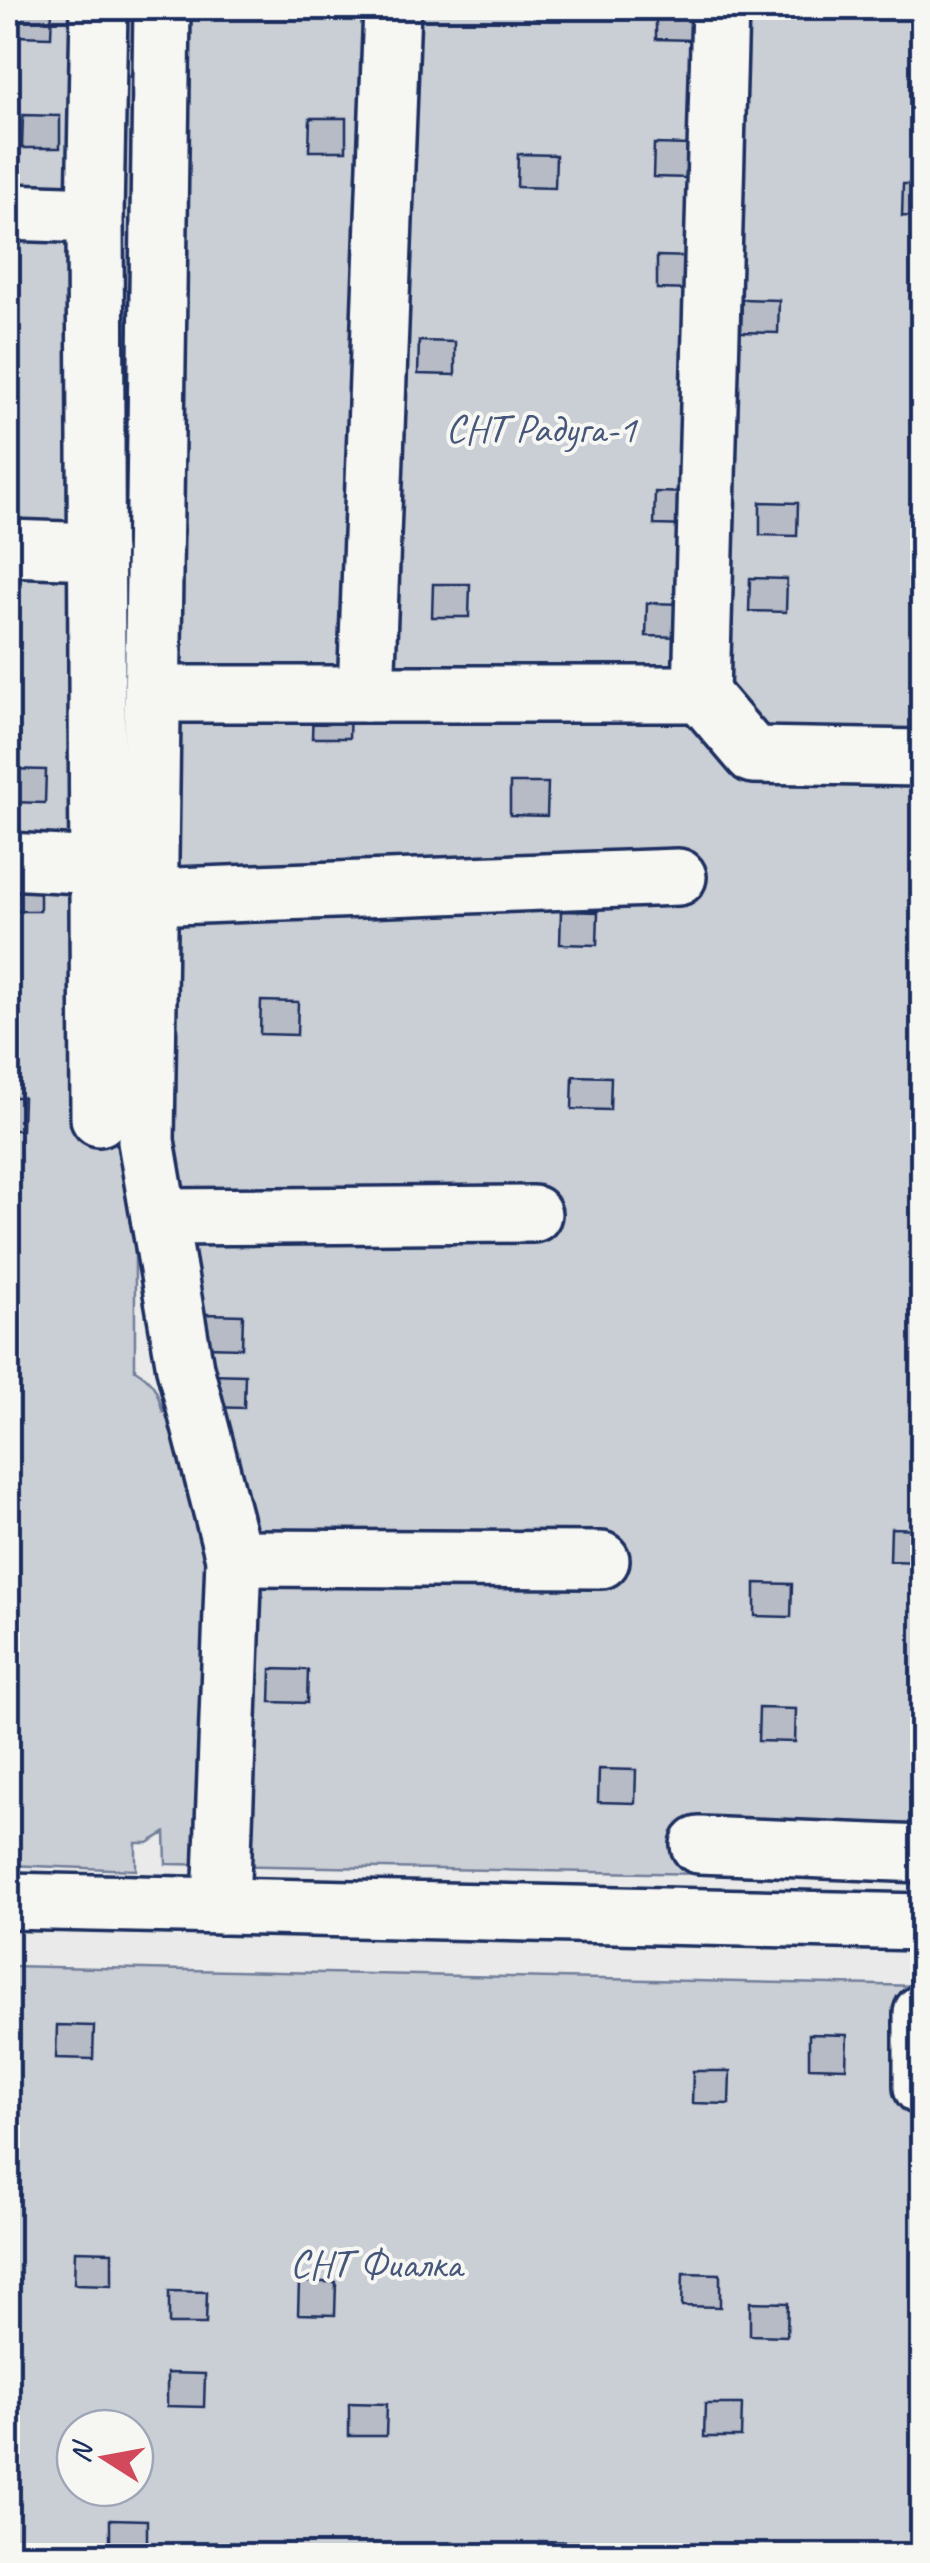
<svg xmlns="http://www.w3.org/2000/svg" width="930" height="2563" font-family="Caveat,sans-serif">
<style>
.green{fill:#caced5;stroke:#727e9a;stroke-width:2.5;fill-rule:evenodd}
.building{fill:#b6bbc6;stroke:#1b2f5e;stroke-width:2.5}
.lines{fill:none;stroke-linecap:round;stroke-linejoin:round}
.minor-casing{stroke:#1b2f5e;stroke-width:62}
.minor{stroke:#f6f6f2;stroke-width:55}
.labels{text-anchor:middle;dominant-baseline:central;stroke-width:8;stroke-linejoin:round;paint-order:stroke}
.park-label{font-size:40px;fill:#47577c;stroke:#f6f6f2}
</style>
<rect width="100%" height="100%" fill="#e9eae9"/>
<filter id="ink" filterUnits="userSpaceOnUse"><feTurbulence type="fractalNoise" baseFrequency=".01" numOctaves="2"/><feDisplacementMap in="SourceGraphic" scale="20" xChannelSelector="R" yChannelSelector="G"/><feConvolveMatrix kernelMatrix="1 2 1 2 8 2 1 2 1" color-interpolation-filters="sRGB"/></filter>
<g filter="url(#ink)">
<g class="green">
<path d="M8,8H134L135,1370C154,1381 158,1392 163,1413L159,8H922V1878L166,1864L165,1833L148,1843H136V1870L8,1865Z"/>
<path d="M8,1966L922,1986V2555H8ZM75,2428H135V2488H75Z"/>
</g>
<g class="building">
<polygon points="15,8 52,8 51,37 14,36"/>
<polygon points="656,8 694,8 693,40 656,39"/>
<polygon points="23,115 60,116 60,148 22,148"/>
<polygon points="310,118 346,118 346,151 309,151"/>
<polygon points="654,144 691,145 690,178 653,177"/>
<polygon points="518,154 556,155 555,188 517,187"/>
<polygon points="903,184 922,184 922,217 902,216"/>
<polygon points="657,256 694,257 694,290 657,289"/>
<polygon points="742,299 779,300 778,333 741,332"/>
<polygon points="419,341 455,342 455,375 418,374"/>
<polygon points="655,492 692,493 691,526 654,525"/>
<polygon points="760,502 798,503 797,536 760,535"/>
<polygon points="750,578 787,579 786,612 749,611"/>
<polygon points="433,584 470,584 469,617 432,617"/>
<polygon points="647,603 684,604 683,637 646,636"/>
<polygon points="313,705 350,706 349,738 312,738"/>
<polygon points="8,769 46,770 45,803 8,802"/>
<polygon points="510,783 548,783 547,816 510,815"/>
<polygon points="8,878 40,879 40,911 8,911"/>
<polygon points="561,911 598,912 597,945 560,944"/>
<polygon points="261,1001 298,1002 297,1035 260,1034"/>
<polygon points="573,1076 611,1077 610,1110 572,1109"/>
<polygon points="8,1097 23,1097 22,1130 8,1130"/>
<polygon points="205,1314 243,1315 242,1348 205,1347"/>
<polygon points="208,1374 245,1375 244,1408 207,1407"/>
<polygon points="891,1528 922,1529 922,1562 890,1561"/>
<polygon points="755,1583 792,1584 791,1617 755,1616"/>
<polygon points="271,1669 308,1670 307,1703 270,1702"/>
<polygon points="759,1708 796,1709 795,1742 758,1741"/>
<polygon points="599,1769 636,1770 635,1803 598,1802"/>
<polygon points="57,2025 94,2026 93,2059 56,2058"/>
<polygon points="809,2034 847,2035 846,2068 809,2067"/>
<polygon points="693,2071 730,2071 729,2104 692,2103"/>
<polygon points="75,2251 112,2252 112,2285 74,2284"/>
<polygon points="683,2273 720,2274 720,2307 682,2306"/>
<polygon points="299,2282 336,2282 335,2315 298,2314"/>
<polygon points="169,2291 207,2292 206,2324 169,2324"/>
<polygon points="750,2302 788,2303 787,2336 750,2335"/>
<polygon points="167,2373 205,2374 204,2407 167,2406"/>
<polygon points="349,2403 387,2404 386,2436 349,2436"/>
<polygon points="705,2404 742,2404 741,2437 704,2437"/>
<polygon points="110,2519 147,2520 147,2553 110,2552"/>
<polygon points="540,2541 578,2542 577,2556 540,2556"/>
</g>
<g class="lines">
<g class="minor-casing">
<g id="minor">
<polyline points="162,8 146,1141 185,1368 234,1558 221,1906"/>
<polyline points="8,212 95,215"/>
<polyline points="8,548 97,551"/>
<polyline points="153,694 701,694 753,755 922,758"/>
<polyline points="366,694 392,8"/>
<polyline points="701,694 720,8"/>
<polyline points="8,861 98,866"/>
<polyline points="149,897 678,877"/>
<polyline points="99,1118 95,215 99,8"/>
<polyline points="159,1217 533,1214"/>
<polyline points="234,1558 601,1560"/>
<polyline points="699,1845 922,1854"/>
<polyline points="8,1901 922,1922"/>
<polyline points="922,2013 922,2087"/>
</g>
</g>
<use href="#minor" class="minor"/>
</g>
</g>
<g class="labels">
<g class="park-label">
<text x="541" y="429">СНТ Радуга-1</text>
<text x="376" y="2264">СНТ Фиалка</text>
</g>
</g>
<rect width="930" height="2563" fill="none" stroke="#f6f6f2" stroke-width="40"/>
<rect x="20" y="20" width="890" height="2523" fill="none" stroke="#1b2f5e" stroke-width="4" filter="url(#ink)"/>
<g transform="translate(105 2458) rotate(281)"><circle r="48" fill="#f6f6f2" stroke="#9ea6b7" stroke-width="2.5"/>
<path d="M0-8L18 38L0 25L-18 38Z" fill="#d1495b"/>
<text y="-15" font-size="28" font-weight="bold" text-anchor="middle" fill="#1b2f5e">N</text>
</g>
</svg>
